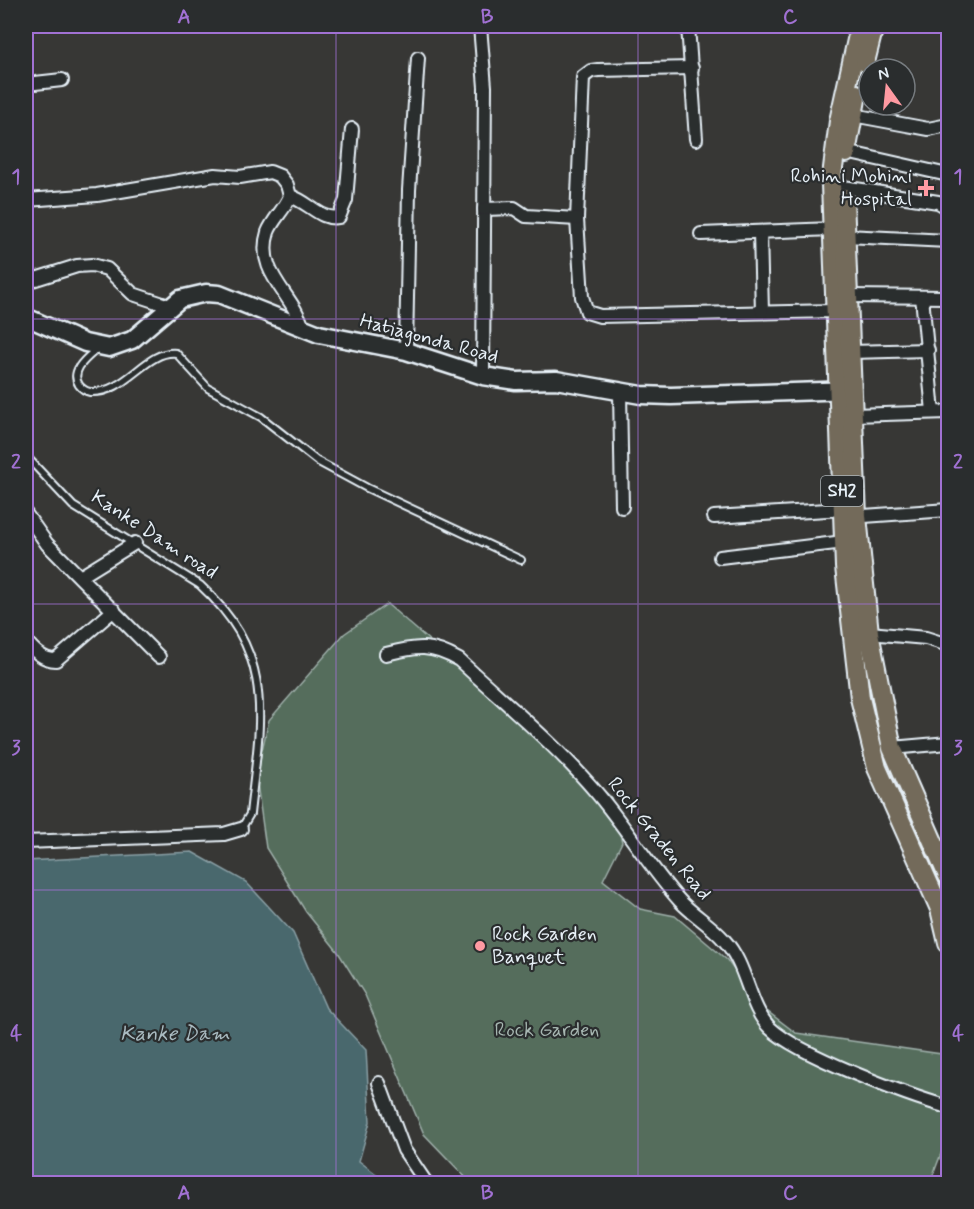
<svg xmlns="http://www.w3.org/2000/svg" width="974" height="1209" font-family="Mynerve,sans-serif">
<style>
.green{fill:#556d5b;stroke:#9eafaa;stroke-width:1.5}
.water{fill:#4a686d;stroke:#899fa5;stroke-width:1.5}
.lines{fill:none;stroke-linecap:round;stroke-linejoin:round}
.lane-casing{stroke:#e8f1f8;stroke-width:10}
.street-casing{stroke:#e8f1f8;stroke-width:16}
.secondary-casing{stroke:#e8f1f8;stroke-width:21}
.primary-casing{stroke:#e8f1f8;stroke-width:22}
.lane{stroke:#2a2d2e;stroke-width:6}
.street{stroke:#2a2d2e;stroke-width:12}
.secondary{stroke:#2a2d2e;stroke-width:16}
.primary{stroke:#736b5a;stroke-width:18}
.grid{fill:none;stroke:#a171d3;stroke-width:1.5;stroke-opacity:0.55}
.poi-dot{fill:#ff9aa2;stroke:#2a2d2e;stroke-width:2}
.labels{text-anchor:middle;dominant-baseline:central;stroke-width:4.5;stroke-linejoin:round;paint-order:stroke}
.shield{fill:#2a2d2e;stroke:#afb6bb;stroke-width:1.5}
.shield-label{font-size:18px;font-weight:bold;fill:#e8f1f8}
.poi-label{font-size:20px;fill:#e8f1f8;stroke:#2a2d2e;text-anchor:end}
.street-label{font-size:20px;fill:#e8f1f8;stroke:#2a2d2e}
.park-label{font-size:20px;fill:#a6b6b1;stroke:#2a2d2e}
.water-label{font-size:21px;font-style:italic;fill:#a9bac0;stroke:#2a2d2e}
.neatline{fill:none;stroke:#a171d3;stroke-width:2}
.grid-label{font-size:20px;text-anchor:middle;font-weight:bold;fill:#a171d3}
</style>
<rect width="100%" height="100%" fill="#373735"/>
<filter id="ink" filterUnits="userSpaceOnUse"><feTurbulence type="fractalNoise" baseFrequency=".0167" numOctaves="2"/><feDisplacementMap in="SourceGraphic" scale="12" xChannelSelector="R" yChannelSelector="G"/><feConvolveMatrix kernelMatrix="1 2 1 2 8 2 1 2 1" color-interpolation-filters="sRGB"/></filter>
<g filter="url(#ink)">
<polygon class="green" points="387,604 611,797 622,842 603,880 640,909 675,916 727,960 759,1005 796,1033 948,1055 948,1135 930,1183 471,1183 424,1134 365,995 338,952 306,912 266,848 256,776 269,720 344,634"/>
<polygon class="water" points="192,852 246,882 293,933 326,1008 366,1050 370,1122 359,1161 388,1183 26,1183 26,861"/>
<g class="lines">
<g class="lane-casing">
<g id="lane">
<path d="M98,348C88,357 69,370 79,385C82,389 85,391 90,392C127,394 145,350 176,353L208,388L261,417L317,461L367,488L521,560"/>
<path d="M26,456L73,506L200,585C278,657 260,720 250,814L241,829"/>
</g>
</g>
<g class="street-casing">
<g id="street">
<polyline points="480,26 485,87 483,376"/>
<polyline points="688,26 696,139"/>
<polyline points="692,68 598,70 591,71 583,77 577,219 582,297 587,312 600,316 835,311"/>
<polyline points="26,84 62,80"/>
<polyline points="853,115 928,129 948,125"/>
<polyline points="846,152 948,175"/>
<polyline points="843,187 938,202 948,208"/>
<path d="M290,196C309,202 321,221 339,217L346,200L352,129"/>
<path d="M26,200L97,195L215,175L240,177L270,172L280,176L287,185L290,196C285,209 273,219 268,232C255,273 293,293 303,328"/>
<polyline points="484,209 514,208 526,216 577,219"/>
<polyline points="760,232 762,312"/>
<polyline points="701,234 833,229"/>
<polyline points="846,236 948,241"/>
<polyline points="26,282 77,266 92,265 107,269 133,294 169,306"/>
<polyline points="848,296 948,297"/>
<polyline points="922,297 933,412"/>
<polyline points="406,351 409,190 418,58"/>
<polyline points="850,352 928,350"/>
<polyline points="620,392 622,507"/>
<polyline points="853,415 948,412"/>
<polyline points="26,514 47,544 159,657"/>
<polyline points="714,517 843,509"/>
<polyline points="850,517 948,510"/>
<polyline points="720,557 844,542"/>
<polyline points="80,577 135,543"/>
<polyline points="869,633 926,638 948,645"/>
<path d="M26,641C34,651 43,660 56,660L114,610"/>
<path d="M386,654C417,646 431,644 459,660C505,703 555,744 596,792C626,827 649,867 680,901C693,915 711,925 724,940C748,966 748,1006 770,1028C798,1055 909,1096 948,1107"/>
<polyline points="892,748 948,743"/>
<polyline points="26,842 224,834 241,829"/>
<polyline points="379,1083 404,1150 427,1184"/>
</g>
</g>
<g class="secondary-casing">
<polyline id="secondary" points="26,317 85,343 109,348 132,340 180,299 206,293 219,294 319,334 406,351 483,376 516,381 556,380 641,395 671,396 852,390"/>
</g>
<g class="primary-casing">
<g id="primary">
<polyline points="860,26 839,121 831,184 845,567 860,698 877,768 940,909 948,943"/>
<polyline points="865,62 874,26"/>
<polyline points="846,153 857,94"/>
<polyline points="844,198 857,516 869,633 892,748 948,876"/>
</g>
</g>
<use href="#lane" class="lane"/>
<use href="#street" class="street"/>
<use href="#secondary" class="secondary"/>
<use href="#primary" class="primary"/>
</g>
</g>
<path class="grid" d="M336,26V1184M638,26V1184M26,319H948M26,604H948M26,890H948"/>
<g class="poi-dot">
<path d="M923 179h6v6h6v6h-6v6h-6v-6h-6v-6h6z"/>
<circle cx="480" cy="946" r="6"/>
</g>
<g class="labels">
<rect class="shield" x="821" y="476" width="42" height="30" rx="4.5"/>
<g class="shield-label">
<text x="842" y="491">SH2</text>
</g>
<g class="poi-label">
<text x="912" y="176">Rohini Mohini<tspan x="912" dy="23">Hospital</tspan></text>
<text x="492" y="934" text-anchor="start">Rock Garden<tspan x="492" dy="23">Banquet</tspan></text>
</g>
<g class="street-label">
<text transform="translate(429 339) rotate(15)">Hatiagonda Road</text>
<text transform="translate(154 535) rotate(33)">Kanke Dam road</text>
<text transform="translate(659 839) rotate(51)">Rock Graden Road</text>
</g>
<g class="park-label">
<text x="547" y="1030">Rock Garden</text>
</g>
<g class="water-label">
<text x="175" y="1034">Kanke Dam</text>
</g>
</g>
<rect width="974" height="1209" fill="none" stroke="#2a2d2e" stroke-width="66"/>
<g transform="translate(887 87) rotate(345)"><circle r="28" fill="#2a2d2e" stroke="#767b7f" stroke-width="1.5"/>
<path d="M0-4.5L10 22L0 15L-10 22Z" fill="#ff9aa2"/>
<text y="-9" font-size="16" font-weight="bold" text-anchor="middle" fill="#e8f1f8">N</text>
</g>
<rect x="33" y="33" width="908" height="1143" class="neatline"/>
<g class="grid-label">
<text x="184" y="23">A</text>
<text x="487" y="23">B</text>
<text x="790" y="23">C</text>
<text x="16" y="183">1</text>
<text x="958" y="183">1</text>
<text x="16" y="468">2</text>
<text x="958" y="468">2</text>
<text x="16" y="754">3</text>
<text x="958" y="754">3</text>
<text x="16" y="1040">4</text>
<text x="958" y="1040">4</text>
<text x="184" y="1199">A</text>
<text x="487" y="1199">B</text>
<text x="790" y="1199">C</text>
</g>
</svg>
